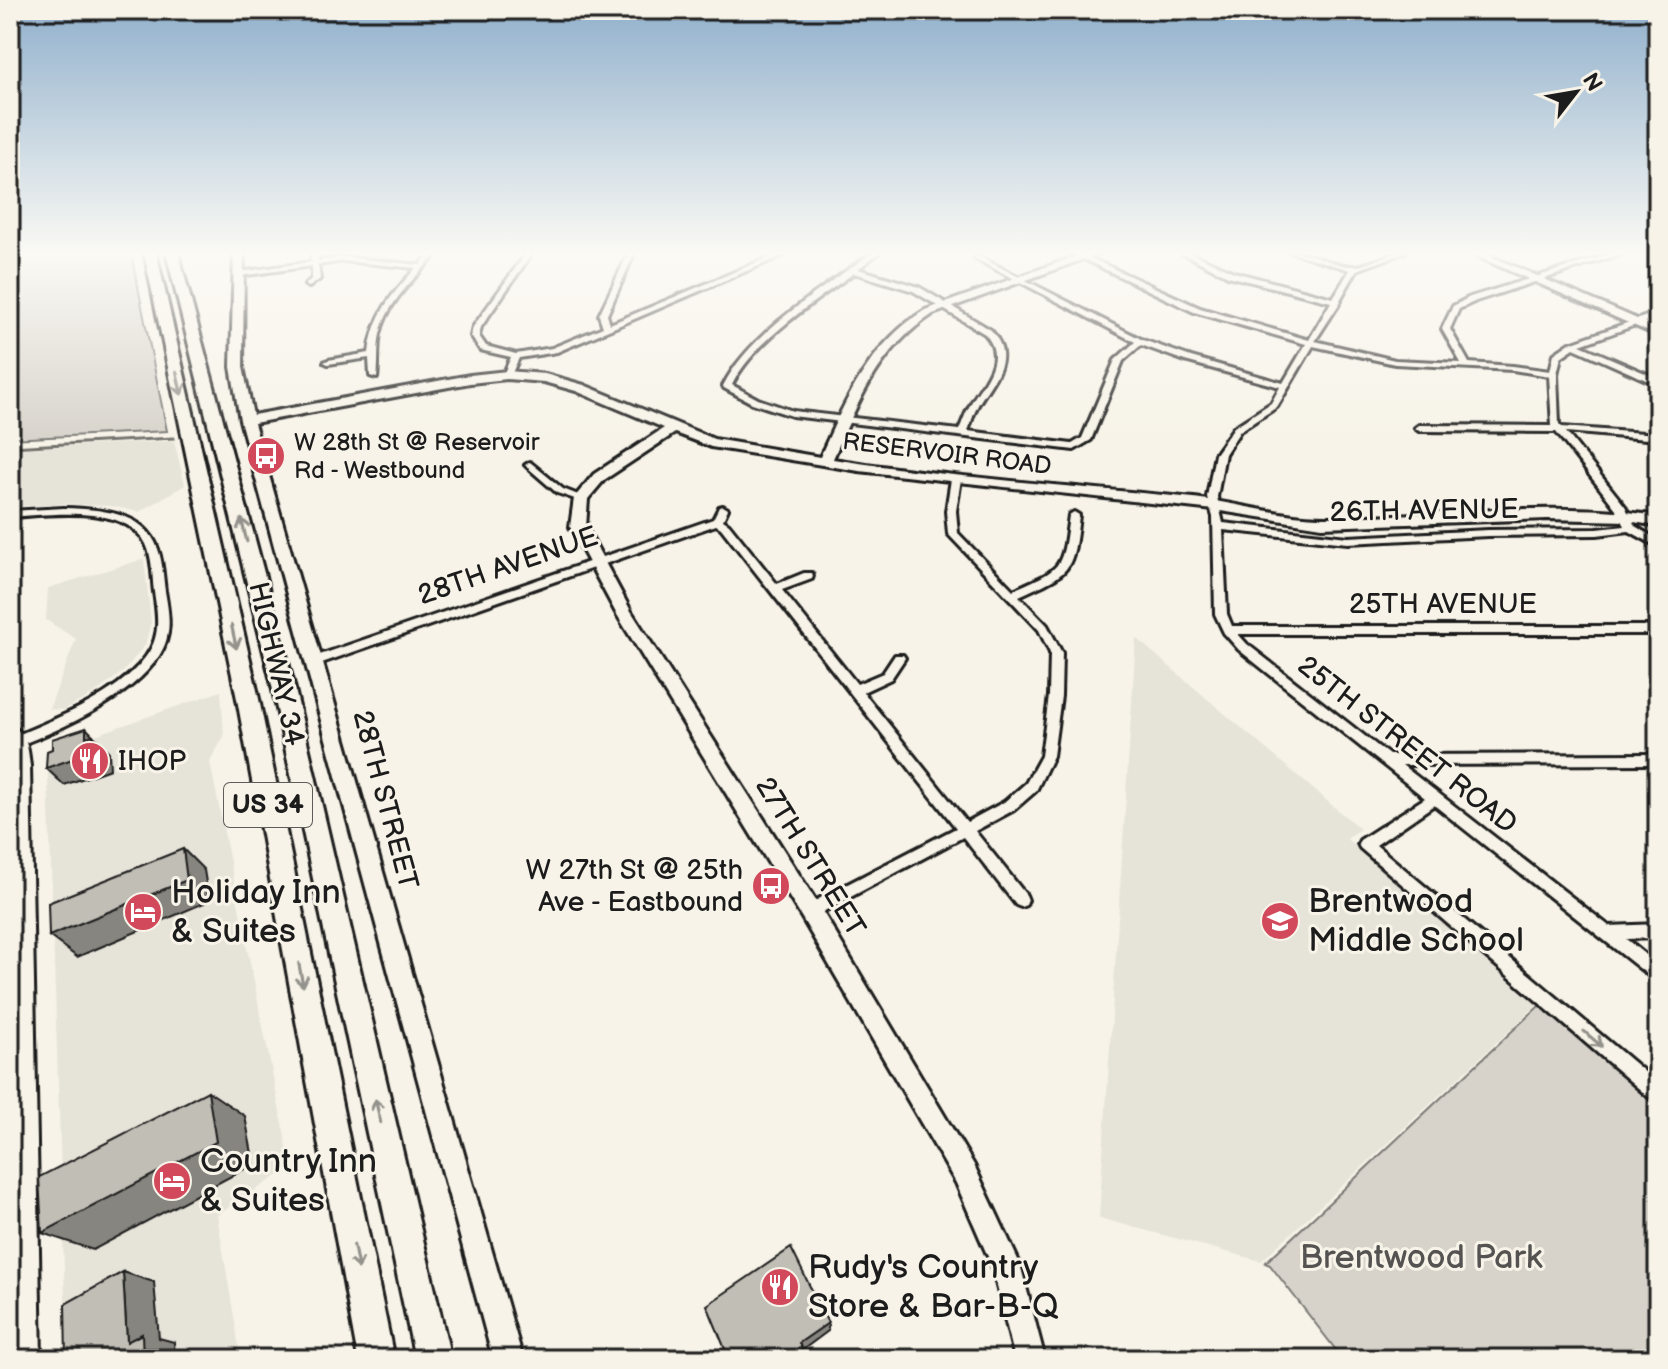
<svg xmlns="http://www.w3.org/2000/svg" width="1668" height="1369" font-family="'Balsamiq Sans',sans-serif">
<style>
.built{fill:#e6e3d9}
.green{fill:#d7d3cb;stroke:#7a7874;stroke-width:2}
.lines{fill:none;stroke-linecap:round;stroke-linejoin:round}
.stream{stroke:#72716c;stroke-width:3}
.street-casing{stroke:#1c1c1c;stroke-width:6}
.secondary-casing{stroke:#1c1c1c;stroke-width:6}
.highway-casing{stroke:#1c1c1c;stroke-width:6}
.street{fill:#f7f3e8;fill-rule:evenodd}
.secondary{fill:#f7f3e8;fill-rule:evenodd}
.highway{fill:#f7f3e8;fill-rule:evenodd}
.shaded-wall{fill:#86857f;stroke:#1c1c1c;stroke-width:2}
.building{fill:#c0beb5;stroke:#1c1c1c;stroke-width:2}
.oneway{stroke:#94928c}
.labels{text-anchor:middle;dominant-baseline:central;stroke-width:6;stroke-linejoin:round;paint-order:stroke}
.far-poi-label{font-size:24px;fill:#1c1c1c;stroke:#f7f3e8;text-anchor:start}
.far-street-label{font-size:24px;fill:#1c1c1c;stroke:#f7f3e8}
.shield{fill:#f7f3e8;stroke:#5e5c59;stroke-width:2}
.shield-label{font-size:26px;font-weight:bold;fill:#1c1c1c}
.street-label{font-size:28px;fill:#1c1c1c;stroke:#f7f3e8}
.poi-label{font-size:28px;fill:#1c1c1c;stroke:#f7f3e8;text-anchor:start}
.near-poi-label{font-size:34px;fill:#1c1c1c;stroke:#f7f3e8;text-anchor:start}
.near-park-label{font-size:34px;fill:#545351;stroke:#f7f3e8}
</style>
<rect width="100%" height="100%" fill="#f7f3e8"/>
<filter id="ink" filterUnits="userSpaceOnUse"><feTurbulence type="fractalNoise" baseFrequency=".0125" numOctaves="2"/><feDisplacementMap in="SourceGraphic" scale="16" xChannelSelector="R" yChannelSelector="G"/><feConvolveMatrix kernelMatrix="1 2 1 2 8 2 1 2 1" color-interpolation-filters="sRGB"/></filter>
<g filter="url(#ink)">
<g class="built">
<polygon points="174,441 185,485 139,512 111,506 67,504 10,507 10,449"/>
<polygon points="144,559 151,622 145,645 124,671 94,694 63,710 49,709 76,639 46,620 48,588"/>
<polygon points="1136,638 1360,829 1347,839 1538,1004 1261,1261 1099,1218"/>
<polygon points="221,691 224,736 210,762 291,1167 217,1215 241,1359 67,1359 48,776 50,751"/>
</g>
<g class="green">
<polygon points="10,252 131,252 167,431 10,439"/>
<polygon points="1540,1005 1658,1107 1658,1359 1343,1359 1270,1265 1265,1263"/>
</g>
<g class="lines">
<polyline class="stream" points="10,447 174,438"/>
<g class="street-casing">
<g id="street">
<path d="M311,252H317L318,261L344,257L420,265L431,252H438C417,277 388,300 380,334C377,348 379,364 377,378L370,376L369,358L328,364L324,362L328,360L369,353C374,315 390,296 416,268L344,261L318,265L320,279L309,287L305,285L312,278V266L239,276L235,274L239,272L311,262Z"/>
<polygon points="527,252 533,252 481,327 479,336 486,346 516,354 552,348 603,327 599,315 629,252 635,252 607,315 610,324 782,252 791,252 557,352 519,358 511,375 507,377 503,375 511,357 480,350 471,336 473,327"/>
<path d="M873,252H880L858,269L919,287L991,330C1017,360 992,379 977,407C973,415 971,423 968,431L1072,444L1082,438L1115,360L1135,342L974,258V256H978L1143,340L1191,357L1283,383L1306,344L1194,312L1069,252H1077L1200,308L1309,340L1331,302L1228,276L1180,252H1188L1234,272L1333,298L1350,270L1291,252C1313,252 1333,266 1352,266C1368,267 1388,252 1407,252L1357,270L1340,300L1341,301L1315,341L1395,360L1461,363L1442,329L1453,306L1470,297L1617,252H1627L1476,301L1459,309L1450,329L1469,363L1513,366L1550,371L1554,354L1570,343L1658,312V317L1580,345L1652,376V380H1646L1574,348L1561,357L1557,374L1559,424L1562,427L1658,434V440L1566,432L1625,506L1635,526L1658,540V547L1629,531L1597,535L1488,536L1348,543L1223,530L1227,614L1232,626H1658V634H1238L1247,644L1389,755L1658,754V764L1402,765L1609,926L1658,924V938L1626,939L1658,965V981L1653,979L1434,805L1376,845L1658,1083V1102L1652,1100L1360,848L1358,844L1360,840L1425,798L1239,650L1224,633L1215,614L1213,517L1207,497L1215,454L1234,427L1271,403L1280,387L1185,361L1141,345L1123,361L1091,440L1074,450L792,416L752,403L724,388L723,386C749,333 825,287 873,252ZM854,273L913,291L985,334C1008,360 981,383 969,407C965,414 962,423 959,430L793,411L758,399L732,385C753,342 815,301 854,273ZM1313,346L1395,364L1513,370L1549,376L1552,426L1419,425L1415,428L1419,431L1556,432L1616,509L1625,526L1597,529L1488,530L1348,537L1223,523L1217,497L1225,454L1240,431L1277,407Z"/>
<polygon points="530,462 563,489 586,498 581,501 557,493 527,467 525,465"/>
<path d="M956,476L961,479L956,511L958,533L1013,590C1063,568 1062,570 1069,515L1074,512L1079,515C1073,573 1071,573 1019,596L1047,625L1062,653L1061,696L1053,756L1036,791L1014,810L975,831L1026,895L1028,900L1026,905L1021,907L1016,905L963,837L815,916L810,918L805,916L803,911L805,906L956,828L721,528L716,525L319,664L315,665L309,661L311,658L713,519L719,507L723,506L728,509L723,520L729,524L777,584L804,573H812L813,576L812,579L782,590L857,684L883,673L895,655H903L905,658L891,679L863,692L967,822L1004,802L1026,783L1041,756L1049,696L1050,653L1039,630L948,534L946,511L951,479Z"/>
<path d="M64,508C98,509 145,511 158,549C163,563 163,577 165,591C169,614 173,635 159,656C131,698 63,729 17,746L13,745L11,741L13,737C56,718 106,701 139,665C161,641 159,623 154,592C152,577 153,559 146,544C125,503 48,515 10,517V511Z"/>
</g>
</g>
<g class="secondary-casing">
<g id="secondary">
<path d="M234,252H244L243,367L253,415L470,375L507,371L545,374L584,385L714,439L820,457C846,399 870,344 925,310L1088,252H1103L933,314C879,349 858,402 833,459C953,478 1074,486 1194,498C1237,503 1282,517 1326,517C1436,517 1549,499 1658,516V526L1627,521L1547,519L1322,527L1214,510L859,471L711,447L675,433L604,480L588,499L586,527L631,611L818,904L974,1165L1020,1264L1045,1359H1015L992,1266L956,1183L802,918L616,613L570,527L574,498L594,474L664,428L576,391L544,382L507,379L470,383L254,423L523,1359H493L240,420L231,367Z"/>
<polygon points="1467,252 1481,252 1658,328 1658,336"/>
<path d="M10,726C28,732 28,750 30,766L41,1359H11Z"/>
</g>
</g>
<g class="highway-casing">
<g id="highway">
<polygon points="144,252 156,252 259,699 394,1359 358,1359 237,699"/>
<polygon points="166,252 178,252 293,681 451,1359 415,1359 271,681"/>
</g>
</g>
<use href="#street" class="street"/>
<use href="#secondary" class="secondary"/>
<use href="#highway" class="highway"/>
</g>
<g class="shaded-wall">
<polygon points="86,728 109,752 110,769 64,785 46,768 86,737"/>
<polygon points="183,849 204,870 209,901 77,957 49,936"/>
<polygon points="208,1091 245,1116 254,1164 93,1250 42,1233"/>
<polygon points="123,1272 154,1282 159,1338 174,1342 175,1359 143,1359 127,1342"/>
<polygon points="828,1323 828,1331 801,1351 799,1343"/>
</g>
<g class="building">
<polygon points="86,728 86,737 93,735 93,752 46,768 47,751 52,749 52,739"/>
<polygon points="183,849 187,880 49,936 48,903"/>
<polygon points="208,1091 216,1142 42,1233 39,1177"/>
<polygon points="791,1248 828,1323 799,1343 806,1359 729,1359 707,1305"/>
<polygon points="123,1272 127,1342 142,1334 143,1359 66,1359 65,1304"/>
</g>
<defs><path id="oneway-shaft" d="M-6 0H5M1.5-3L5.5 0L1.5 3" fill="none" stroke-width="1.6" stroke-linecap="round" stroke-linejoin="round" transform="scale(2)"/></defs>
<g class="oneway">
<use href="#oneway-shaft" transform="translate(179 383) rotate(78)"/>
<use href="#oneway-shaft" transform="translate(244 530) rotate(-104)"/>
<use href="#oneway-shaft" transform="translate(234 637) rotate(78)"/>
<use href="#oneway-shaft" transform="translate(301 975) rotate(79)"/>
<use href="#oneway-shaft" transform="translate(1593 1039) rotate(41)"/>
<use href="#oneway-shaft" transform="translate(378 1111) rotate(-103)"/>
<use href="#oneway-shaft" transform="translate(356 1257) rotate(79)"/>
</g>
</g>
<linearGradient id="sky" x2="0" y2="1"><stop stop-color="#90b0cc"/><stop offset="0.57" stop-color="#fbfaf5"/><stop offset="1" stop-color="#fbfaf5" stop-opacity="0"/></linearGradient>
<rect width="1668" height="444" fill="url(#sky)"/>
<defs>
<g id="bus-disc" transform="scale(2)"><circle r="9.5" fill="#d1495b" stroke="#f7f3e8"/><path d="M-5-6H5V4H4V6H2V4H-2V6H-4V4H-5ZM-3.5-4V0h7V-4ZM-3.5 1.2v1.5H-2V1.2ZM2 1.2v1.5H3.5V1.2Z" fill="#fff"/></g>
<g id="restaurant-disc" transform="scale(2)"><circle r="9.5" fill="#d1495b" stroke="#f7f3e8"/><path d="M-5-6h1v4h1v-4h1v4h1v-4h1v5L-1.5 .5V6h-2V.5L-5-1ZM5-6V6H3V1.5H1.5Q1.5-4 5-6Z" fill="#fff"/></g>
<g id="hotel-disc" transform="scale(2)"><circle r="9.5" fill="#d1495b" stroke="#f7f3e8"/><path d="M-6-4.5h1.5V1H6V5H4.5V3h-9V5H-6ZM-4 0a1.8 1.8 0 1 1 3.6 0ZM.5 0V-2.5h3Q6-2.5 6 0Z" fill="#fff"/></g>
<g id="school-disc" transform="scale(2)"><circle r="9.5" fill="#d1495b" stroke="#f7f3e8"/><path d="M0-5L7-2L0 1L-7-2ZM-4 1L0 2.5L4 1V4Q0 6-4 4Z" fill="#fff"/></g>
</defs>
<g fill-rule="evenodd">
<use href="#bus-disc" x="266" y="456"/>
<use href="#restaurant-disc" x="90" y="761"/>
<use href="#bus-disc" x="771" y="886"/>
<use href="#hotel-disc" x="143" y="912"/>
<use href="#school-disc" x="1280" y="921"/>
<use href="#hotel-disc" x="172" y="1181"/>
<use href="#restaurant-disc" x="780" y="1287"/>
</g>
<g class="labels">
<g class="far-poi-label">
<text x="294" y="442">W 28th St @ Reservoir<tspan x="294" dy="28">Rd - Westbound</tspan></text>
</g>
<g class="far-street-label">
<text transform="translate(947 454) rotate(7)">RESERVOIR ROAD</text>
</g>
<rect class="shield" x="224" y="783" width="88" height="44" rx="6"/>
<g class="shield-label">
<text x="268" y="805">US 34</text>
</g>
<g class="street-label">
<text transform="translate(1424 511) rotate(-1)">26TH AVENUE</text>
<text transform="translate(508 566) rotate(-19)">28TH AVENUE</text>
<text x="1443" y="604">25TH AVENUE</text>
<text transform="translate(276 664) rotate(77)">HIGHWAY 34</text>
<text transform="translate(1407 745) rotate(38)">25TH STREET ROAD</text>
<text transform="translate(385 800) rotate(75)">28TH STREET</text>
<text transform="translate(810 857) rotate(58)">27TH STREET</text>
</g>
<g class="poi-label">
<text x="118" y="761">IHOP</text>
<text x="743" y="870" text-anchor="end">W 27th St @ 25th<tspan x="743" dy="32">Ave - Eastbound</tspan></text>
</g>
<g class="near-poi-label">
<text x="171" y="892">Holiday Inn<tspan x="171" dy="39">&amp; Suites</tspan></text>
<text x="1308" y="901">Brentwood<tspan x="1308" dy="39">Middle School</tspan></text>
<text x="200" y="1161">Country Inn<tspan x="200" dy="39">&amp; Suites</tspan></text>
<text x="808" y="1267">Rudy's Country<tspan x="808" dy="39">Store &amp; Bar-B-Q</tspan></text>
</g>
<g class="near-park-label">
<text x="1421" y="1257">Brentwood Park</text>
</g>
</g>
<rect width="1668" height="1369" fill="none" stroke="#f7f3e8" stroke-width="40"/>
<rect x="20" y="20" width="1628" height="1329" fill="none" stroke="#1c1c1c" stroke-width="3" filter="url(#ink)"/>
<g transform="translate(1576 92) rotate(59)" stroke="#f7f3e8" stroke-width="6" paint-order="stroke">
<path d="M0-6L14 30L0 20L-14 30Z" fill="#1c1c1c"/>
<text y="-12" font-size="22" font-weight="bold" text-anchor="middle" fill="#1c1c1c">N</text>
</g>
</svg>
